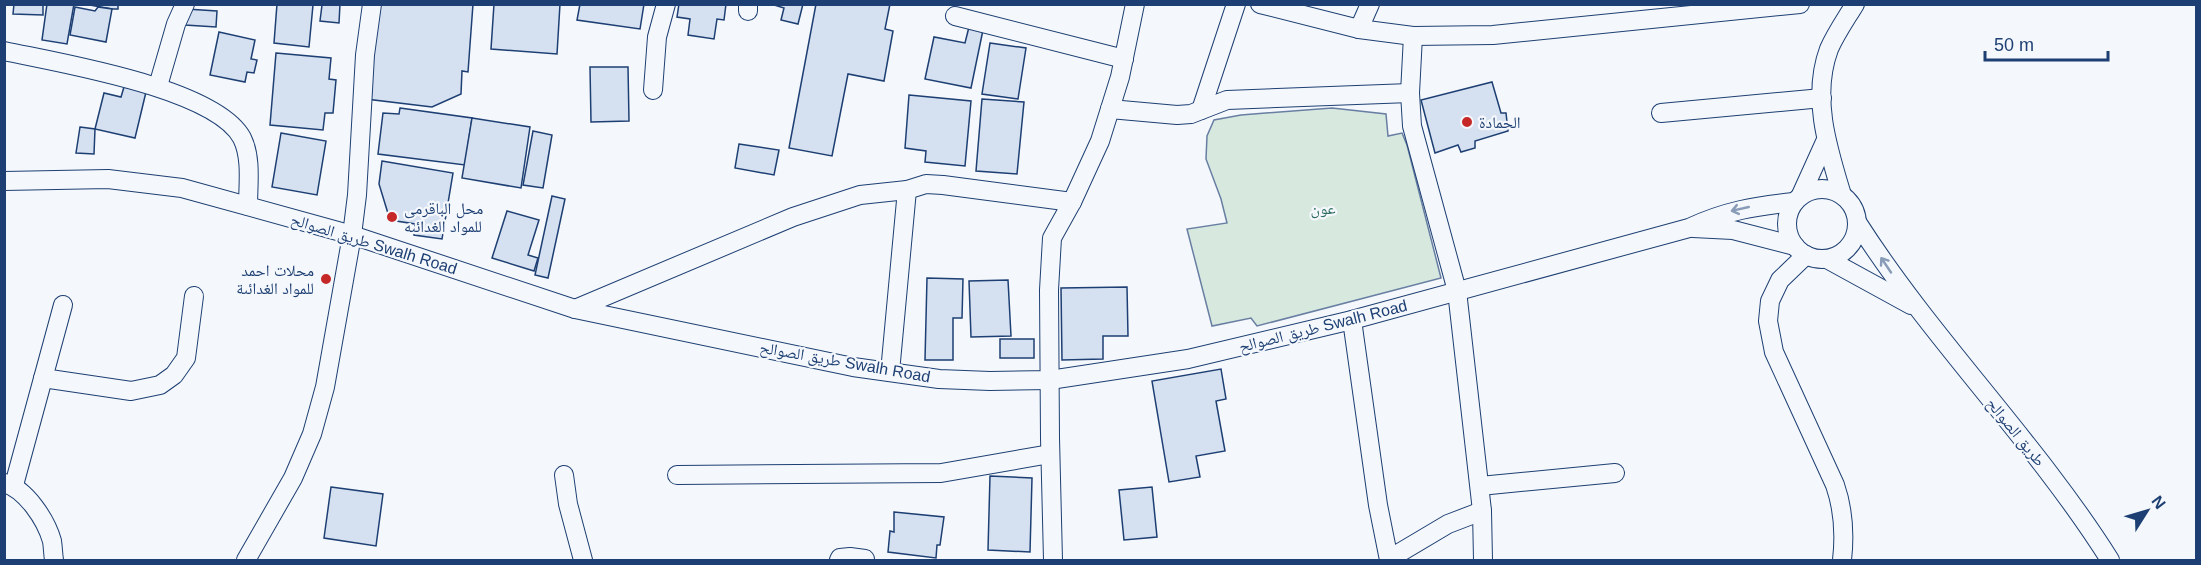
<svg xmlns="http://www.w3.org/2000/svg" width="2201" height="565" font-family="Helvetica,'Noto Naskh Arabic',sans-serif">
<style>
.green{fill:#d7e8df;stroke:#687fa3;stroke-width:1.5}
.building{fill:#d5e0f0;stroke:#1d3f73;stroke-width:1.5}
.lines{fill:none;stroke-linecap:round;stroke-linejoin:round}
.minor-casing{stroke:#1d3f73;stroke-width:20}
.minor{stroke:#f4f7fb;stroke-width:18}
.oneway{stroke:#889bb7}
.poi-dot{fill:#c62828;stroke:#f4f7fb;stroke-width:2}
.labels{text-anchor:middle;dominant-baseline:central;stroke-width:4.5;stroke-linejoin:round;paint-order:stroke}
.poi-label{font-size:16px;fill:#1d3f73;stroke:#f4f7fb;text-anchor:start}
.park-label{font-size:16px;fill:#2c6c60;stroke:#f4f7fb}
.street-label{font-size:16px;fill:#1d3f73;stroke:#f4f7fb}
</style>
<rect width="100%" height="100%" fill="#f4f7fb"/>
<polygon class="green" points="1332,108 1386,114 1388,136 1402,133 1407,145 1441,278 1257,326 1251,318 1212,326 1187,229 1227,223 1221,199 1206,159 1207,136 1214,120 1241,115"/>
<g class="building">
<polygon points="14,4 43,4 43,15 13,14"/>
<polygon points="47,4 74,4 67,44 42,40"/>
<polygon points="84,4 118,4 118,9 112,9"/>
<polygon points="277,4 313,5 309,47 274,43"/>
<polygon points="317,4 340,4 339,23 320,21 322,5"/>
<polygon points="377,4 473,4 468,72 462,71 461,94 432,107 366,99"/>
<polygon points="494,4 560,4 557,54 491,49"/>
<polygon points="580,4 644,4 640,29 577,20"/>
<polygon points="679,4 726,4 724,20 717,19 714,39 688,35 690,19 677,17"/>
<polygon points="771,4 803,4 798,24 781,20 784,8"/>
<polygon points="816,4 890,4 885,29 893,31 884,81 848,74 832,156 789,148"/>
<polygon points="75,7 95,11 98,7 112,9 106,42 70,35"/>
<polygon points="186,9 217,11 216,27 185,25"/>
<polygon points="969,27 983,30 971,88 925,79 934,37 965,43"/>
<polygon points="219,32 255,40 251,59 257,60 254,73 247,72 245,82 210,75"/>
<polygon points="990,43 1026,48 1018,99 982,94"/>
<polygon points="276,53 331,58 329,79 336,80 333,113 325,113 323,130 270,125"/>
<polygon points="590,67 628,67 629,121 591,122"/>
<polygon points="1492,82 1501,113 1506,113 1508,131 1475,141 1475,148 1461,152 1458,145 1435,153 1421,100"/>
<polygon points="124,87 146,92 135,138 95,129 104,93 121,97"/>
<polygon points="909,95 971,101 965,166 925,162 926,151 905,148"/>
<polygon points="982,99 1024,102 1017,174 976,171"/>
<polygon points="400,108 472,118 465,165 378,154 383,113 399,114"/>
<polygon points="472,118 530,127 521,188 462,178"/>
<polygon points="80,127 95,129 94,154 76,153"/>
<polygon points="533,131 552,135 543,188 523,185"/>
<polygon points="281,133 326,141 317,195 272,187"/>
<polygon points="739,144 779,150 774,175 735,168"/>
<polygon points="382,161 453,173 442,239 414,235 415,224 390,220 379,184"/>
<polygon points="552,196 565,199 548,278 535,275"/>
<polygon points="507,211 539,220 528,255 538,258 534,271 492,258"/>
<polygon points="927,278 963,279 962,318 953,318 953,360 925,360"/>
<polygon points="1008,280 1011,336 971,337 969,281"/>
<polygon points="1127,287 1128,336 1103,336 1103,359 1062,360 1061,288"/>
<rect x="1000" y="339" width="34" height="19"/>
<polygon points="1221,369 1226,399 1216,401 1225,451 1196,456 1200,477 1169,482 1152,381"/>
<polygon points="990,476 1032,478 1030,552 988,550"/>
<polygon points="331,487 383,494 376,546 324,538"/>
<polygon points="1152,487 1157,537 1124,540 1119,490"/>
<polygon points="894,512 944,517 940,545 937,545 936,558 888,552 890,531 894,532"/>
</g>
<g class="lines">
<g class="minor-casing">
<g id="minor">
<polyline points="1260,4 1359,29 1413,36 1493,35 1800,4"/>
<polyline points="748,11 748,4"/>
<polyline points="955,16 1124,59"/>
<polyline points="1359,29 1370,4"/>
<polyline points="1413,36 1410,93 1412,126 1457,291 1482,511 1483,560"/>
<path d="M4,51C59,63 215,88 242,138C252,158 248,185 248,206"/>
<polyline points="158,86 176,24 185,4"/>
<polyline points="653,90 657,37 666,4"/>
<polyline points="1110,109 1177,115 1191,114 1227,100 1410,93"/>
<polyline points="1201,110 1236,4"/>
<polyline points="1661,113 1822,98"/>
<path d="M4,181L108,179L182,188L352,235L575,309L853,367L939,379L990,381L1050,380L1188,359L1352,320L1689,228C1725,211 1755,206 1794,202"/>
<circle cx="1822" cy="224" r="35"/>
<polyline points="1801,195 1825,142"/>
<path d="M1842,195C1828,149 1811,97 1829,49C1836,33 1846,19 1855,4"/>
<path d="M1857,222C1933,341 2035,441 2110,560"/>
<polyline points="1693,228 1733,230 1795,246"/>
<path d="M1806,255L1780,280L1770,301L1768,321L1774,352L1835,485C1844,511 1845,534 1842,560"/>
<polyline points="1827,259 1911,305"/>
<polyline points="575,309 793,217 860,195 907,190"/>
<polyline points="1352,320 1378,505 1389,560"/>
<polyline points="890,372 907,190 926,184 943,185 1072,202"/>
<polyline points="43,378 131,391 160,385 174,375 186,358 194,296"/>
<polyline points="564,475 568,504 583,560"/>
<polyline points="677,475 941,473 1050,454"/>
<path d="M4,483C26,489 46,520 52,541C53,547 53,554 54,560"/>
<polyline points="14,485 63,305"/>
<polyline points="1480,486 1615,473"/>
<polyline points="1389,559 1448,524 1482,511"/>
<polyline points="246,560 293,478 312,434 325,387 352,235 357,195 365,55 372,4"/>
<polyline points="839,560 840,558 850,557 865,559"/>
<polyline points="1053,560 1050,438 1049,290 1052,238 1072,202 1100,141 1120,77 1135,4"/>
</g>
</g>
<use href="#minor" class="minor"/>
</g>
<defs><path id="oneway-shaft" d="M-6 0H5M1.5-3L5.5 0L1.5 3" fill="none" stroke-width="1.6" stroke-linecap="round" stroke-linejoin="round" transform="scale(1.5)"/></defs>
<g class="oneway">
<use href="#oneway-shaft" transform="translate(1740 209) rotate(167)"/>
<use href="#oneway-shaft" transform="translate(1886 265) rotate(-124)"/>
</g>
<g class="poi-dot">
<circle cx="1467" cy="122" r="6"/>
<circle cx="392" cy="217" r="6"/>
<circle cx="326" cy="279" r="6"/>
</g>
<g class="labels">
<g class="poi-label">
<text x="1479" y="122">الحمادة</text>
<text x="404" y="208">محل الباقرمى<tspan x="404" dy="18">للمواد الغدائىه</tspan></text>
<text x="314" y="270" text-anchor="end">محلات احمد<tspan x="314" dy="18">للمواد الغدائىة</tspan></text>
</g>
<g class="park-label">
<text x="1323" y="208">عون</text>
</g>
<g class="street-label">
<text transform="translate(374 244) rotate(17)">طريق الصوالح Swalh Road</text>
<text transform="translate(1323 326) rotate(-14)">طريق الصوالح Swalh Road</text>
<text transform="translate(845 362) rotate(10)">طريق الصوالح Swalh Road</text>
<text transform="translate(2016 432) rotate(51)">طريق الصوالح</text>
</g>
</g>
<rect width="2201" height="565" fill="none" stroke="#1d3f73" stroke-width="12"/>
<g transform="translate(2147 511) rotate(53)" stroke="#f4f7fb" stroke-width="4.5" paint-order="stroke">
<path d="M0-4.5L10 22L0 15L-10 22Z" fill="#1d3f73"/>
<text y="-9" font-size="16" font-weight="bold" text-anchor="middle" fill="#1d3f73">N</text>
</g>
<path d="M1985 51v9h123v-9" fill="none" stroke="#1d3f73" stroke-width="3"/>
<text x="1994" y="51" font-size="18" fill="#1d3f73" stroke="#f4f7fb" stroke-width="4.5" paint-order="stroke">50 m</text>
</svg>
